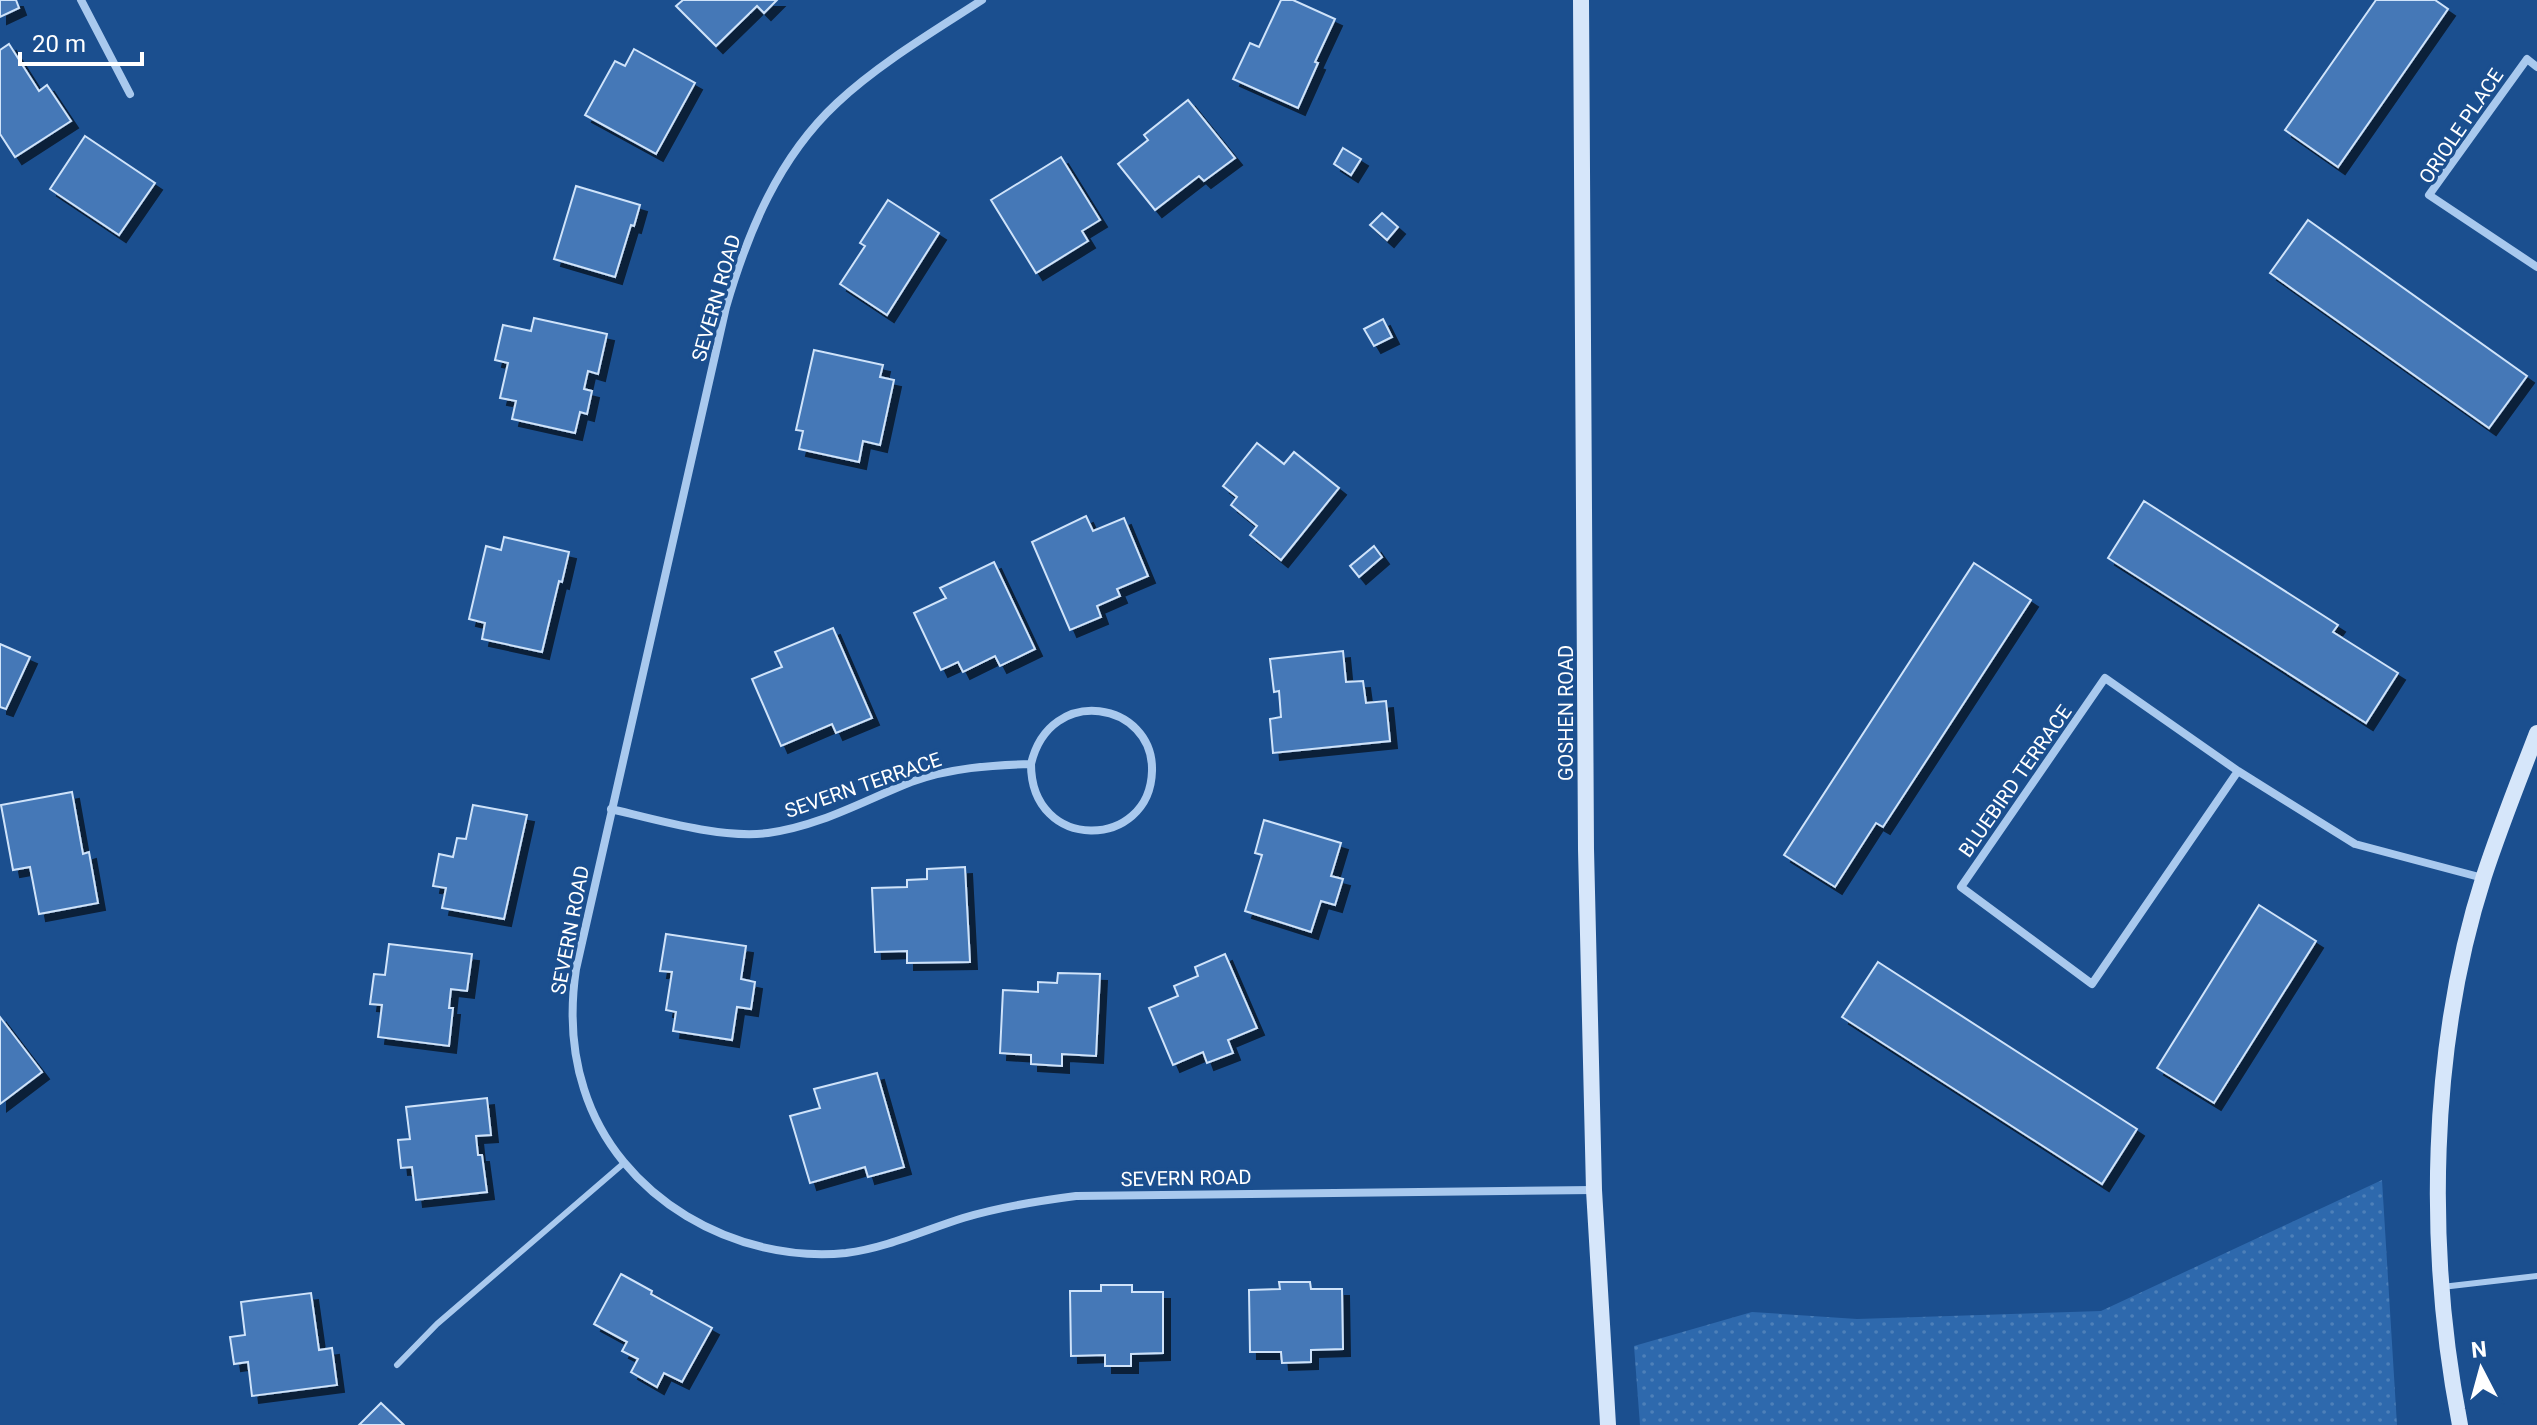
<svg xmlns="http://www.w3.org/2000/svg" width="2537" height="1425" font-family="Roboto,sans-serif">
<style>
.grass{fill:url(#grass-dots)}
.building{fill:#4478b7;stroke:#cfe3fa;stroke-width:2;filter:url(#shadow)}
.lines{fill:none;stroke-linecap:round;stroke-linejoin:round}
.lane{stroke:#a9c9ee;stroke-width:6}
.street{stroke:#a9c9ee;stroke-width:8}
.secondary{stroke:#d6e6fa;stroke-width:16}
.labels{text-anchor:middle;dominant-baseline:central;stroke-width:7;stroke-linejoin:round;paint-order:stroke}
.street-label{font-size:20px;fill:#fff;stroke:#1b4f8f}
</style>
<defs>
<pattern id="grass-dots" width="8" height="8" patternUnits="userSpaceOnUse" patternTransform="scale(2)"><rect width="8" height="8" fill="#2e69ad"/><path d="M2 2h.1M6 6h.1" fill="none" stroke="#4d80b9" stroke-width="1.8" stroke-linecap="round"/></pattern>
<filter id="shadow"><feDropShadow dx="7" dy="7" stdDeviation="0" flood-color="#0009"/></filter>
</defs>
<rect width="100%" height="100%" fill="#1b4f8f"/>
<polygon class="grass" points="2382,1180 2397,1425 1640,1425 1634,1346 1752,1312 1857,1319 2101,1311"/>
<g class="building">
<polygon points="0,0 16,0 19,8 0,17"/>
<polygon points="683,0 777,0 764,13 757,6 716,46 676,6"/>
<polygon points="1281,0 1293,0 1335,19 1315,62 1318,63 1298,108 1233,79 1250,43 1259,47"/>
<polygon points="2376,0 2435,0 2448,9 2338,167 2285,130"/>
<polygon points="9,44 39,91 47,85 71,121 15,157 0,134 0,50"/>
<polygon points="634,49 695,83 656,154 585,115 615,61 625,66"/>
<polygon points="1188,100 1235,158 1204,181 1199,176 1155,210 1118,164 1148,140 1144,135"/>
<polygon points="85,136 155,183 119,235 50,189"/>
<polygon points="1343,148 1361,159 1351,175 1334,164"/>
<polygon points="1061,157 1100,220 1082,231 1088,241 1036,273 991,200"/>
<polygon points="576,186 640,205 634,226 631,225 615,277 554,259"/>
<polygon points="888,200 939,233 887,315 840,284 865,246 860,243"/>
<polygon points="1382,213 1398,227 1387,240 1370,225"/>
<polygon points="2308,220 2527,376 2489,428 2270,273"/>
<polygon points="534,318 607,334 598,374 588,371 584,389 592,391 587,414 580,412 575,433 512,419 516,401 500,398 508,363 495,360 503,325 531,331"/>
<polygon points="1383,319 1392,337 1374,346 1364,329"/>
<polygon points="814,350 883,365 880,377 894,380 880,445 863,441 859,462 799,449 803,431 796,430"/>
<polygon points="1257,443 1284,464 1294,452 1339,488 1281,560 1250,535 1257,526 1231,505 1237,497 1223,486"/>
<polygon points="2144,501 2338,625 2333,632 2398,673 2366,723 2108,558"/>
<polygon points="1086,516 1093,531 1124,518 1148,576 1117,589 1120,596 1097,606 1101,617 1070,630 1032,542"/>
<polygon points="504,537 569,552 562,582 559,581 542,652 482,639 485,623 469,619 486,546 501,550"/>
<polygon points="1374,546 1382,557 1359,577 1350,566"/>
<polygon points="994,562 1035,649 1000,666 995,656 963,672 958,662 941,670 914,613 946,598 940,588"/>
<polygon points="1974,563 2031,600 1883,827 1876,823 1835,887 1784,855"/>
<polygon points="833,628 872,718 836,733 832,724 781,746 752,679 782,667 775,652"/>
<polygon points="0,644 30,657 6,709 0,707"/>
<polygon points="1343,651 1346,682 1363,681 1366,703 1386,701 1390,741 1273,753 1270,719 1281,717 1279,691 1274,692 1270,659"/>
<polygon points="72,792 83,854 89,852 98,903 39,914 30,867 13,870 1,805"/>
<polygon points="473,805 527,815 504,919 442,908 446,888 433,886 439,854 453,857 457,838 466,839"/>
<polygon points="1264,820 1341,843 1331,876 1343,879 1335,905 1321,901 1311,932 1245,911 1262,855 1255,853"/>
<polygon points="965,867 970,962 907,963 907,951 875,952 872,888 907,887 907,880 927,879 927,869"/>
<polygon points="2259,905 2316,941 2214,1103 2157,1068"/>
<polygon points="666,934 746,946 741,979 755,982 751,1009 737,1007 732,1040 673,1031 676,1012 666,1010 672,972 660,971"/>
<polygon points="389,944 472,954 467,991 451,989 449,1008 453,1008 449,1046 378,1037 382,1005 370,1004 374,974 385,975"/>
<polygon points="1225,954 1257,1028 1228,1040 1233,1053 1207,1063 1203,1052 1173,1065 1149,1008 1178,996 1174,986 1198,976 1195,967"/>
<polygon points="1878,962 2137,1129 2102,1184 1842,1017"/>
<polygon points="1058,973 1100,974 1096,1056 1062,1054 1062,1066 1031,1064 1031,1055 1000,1053 1003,990 1038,992 1038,982 1057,983"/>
<polygon points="0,1017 42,1072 0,1104"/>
<polygon points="877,1073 904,1167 868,1177 865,1167 810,1183 790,1116 820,1108 814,1089"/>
<polygon points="487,1098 491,1135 476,1136 478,1155 482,1155 487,1192 416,1200 412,1167 401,1168 398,1140 410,1139 406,1107"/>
<polygon points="621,1274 652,1291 651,1294 712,1328 682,1382 664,1373 657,1387 631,1372 638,1359 622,1351 627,1342 594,1324"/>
<polygon points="1279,1282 1310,1282 1311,1289 1342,1289 1343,1349 1311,1350 1311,1362 1282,1363 1281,1352 1250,1352 1249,1290 1280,1289"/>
<polygon points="1101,1285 1132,1285 1132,1292 1163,1292 1163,1353 1131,1354 1131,1366 1105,1366 1105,1355 1071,1356 1070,1291 1101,1291"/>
<polygon points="311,1293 319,1350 332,1348 337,1385 252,1396 248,1362 234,1364 230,1337 245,1335 241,1302"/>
<polygon points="381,1403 404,1425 359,1425"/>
</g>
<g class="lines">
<g class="lane">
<polyline points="2442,1287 2537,1276"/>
<polyline points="397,1365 437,1324 624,1163"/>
</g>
<g class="street">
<polyline points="81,0 130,94"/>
<path d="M982,0C933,32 880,63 837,103C778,158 748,232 726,307L576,969C570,1010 571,1049 584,1089C618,1198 736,1264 846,1253C886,1248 925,1230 963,1218C1000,1207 1037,1201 1076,1196L1594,1190"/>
<polyline points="2537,67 2527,59 2429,195 2537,267"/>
<polyline points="2238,771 2092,984 1961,887 2105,678 2238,771 2355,844 2483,878"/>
<path d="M611,809C657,820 722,839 768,833C820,826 863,801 911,782C950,768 991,765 1031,764C1031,853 1150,850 1152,771C1154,702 1050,683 1031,764"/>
</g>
<g class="secondary">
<polyline points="1581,0 1586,849 1594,1190 1608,1425"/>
<path d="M2460,1425C2426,1250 2429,1047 2484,876C2500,827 2519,780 2537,733"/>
</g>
</g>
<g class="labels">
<g class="street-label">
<text transform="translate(2461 126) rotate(-56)">ORIOLE PLACE</text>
<text transform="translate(716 298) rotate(-74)">SEVERN ROAD</text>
<text transform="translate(1566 713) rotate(-90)">GOSHEN ROAD</text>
<text transform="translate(2015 781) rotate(-55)">BLUEBIRD TERRACE</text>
<text transform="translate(863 785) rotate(-19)">SEVERN TERRACE</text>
<text transform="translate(570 930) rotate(-79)">SEVERN ROAD</text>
<text transform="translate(1186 1178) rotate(-1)">SEVERN ROAD</text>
</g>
</g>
<g transform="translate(2481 1369) rotate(354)" stroke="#1b4f8f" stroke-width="6" paint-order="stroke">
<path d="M0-6L14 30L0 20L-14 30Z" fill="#ffffff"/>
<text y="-12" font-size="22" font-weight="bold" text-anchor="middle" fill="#ffffff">N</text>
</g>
<path d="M20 52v12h122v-12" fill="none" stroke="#ffffff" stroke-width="4"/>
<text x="32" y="52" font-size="24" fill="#ffffff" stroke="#1b4f8f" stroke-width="6" paint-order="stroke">20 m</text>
</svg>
